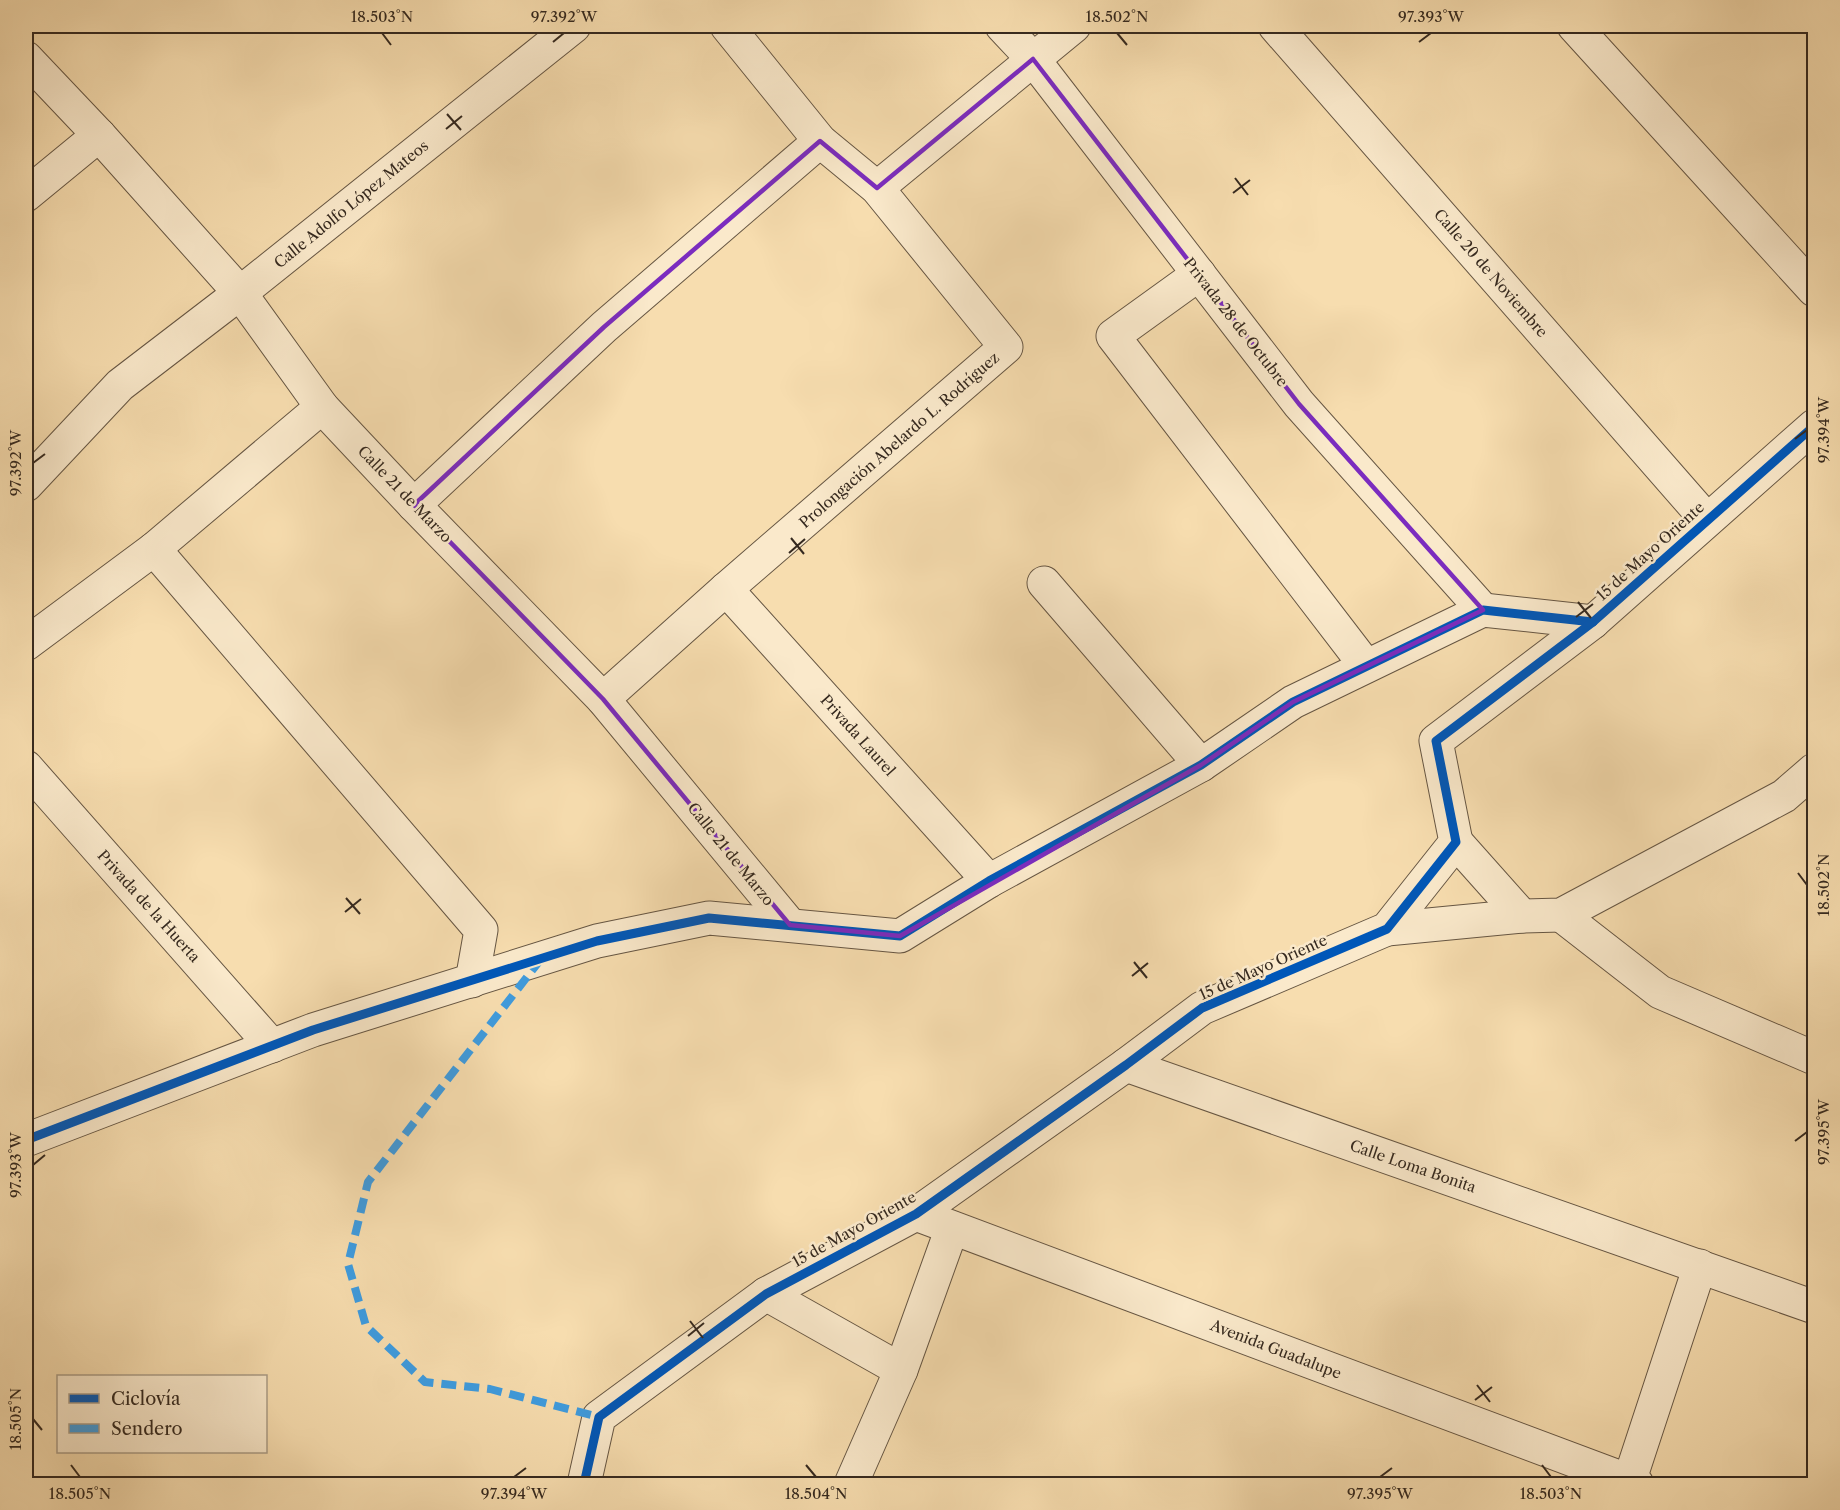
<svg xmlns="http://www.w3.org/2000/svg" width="1840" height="1510" font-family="'Libre Caslon Text',serif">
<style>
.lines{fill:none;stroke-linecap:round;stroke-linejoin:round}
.street-casing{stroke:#665643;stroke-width:35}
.street{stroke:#fae9cb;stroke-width:33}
.quiet{stroke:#3e9ce0;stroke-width:8;stroke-dasharray:15 8;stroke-linecap:butt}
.cycleway-casing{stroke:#fae9cb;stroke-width:13}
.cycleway{stroke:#0057b8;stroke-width:9}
.marked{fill:none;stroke:#7b2cbf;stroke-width:4.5;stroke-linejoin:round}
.ticks{fill:none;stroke:#35291f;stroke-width:2}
.labels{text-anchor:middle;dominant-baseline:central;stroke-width:5;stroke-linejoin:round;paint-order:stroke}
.street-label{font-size:15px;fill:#35291f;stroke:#fae9cb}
.neatline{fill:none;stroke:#35291f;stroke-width:2}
.ticks-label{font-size:15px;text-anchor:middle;fill:#35291f}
</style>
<rect width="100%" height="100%" fill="#f7ddaf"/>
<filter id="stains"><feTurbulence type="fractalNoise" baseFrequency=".00333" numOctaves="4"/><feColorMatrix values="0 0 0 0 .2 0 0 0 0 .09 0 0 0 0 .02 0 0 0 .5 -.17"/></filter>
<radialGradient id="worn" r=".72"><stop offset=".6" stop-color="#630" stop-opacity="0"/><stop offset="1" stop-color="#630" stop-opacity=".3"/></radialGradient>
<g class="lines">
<g class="street-casing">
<g id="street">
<polyline points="1002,26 1033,59 1299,404 1483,610"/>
<polyline points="1275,26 1707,520"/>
<polyline points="1574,26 1814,290"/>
<polyline points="26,58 99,135 240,293 322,407 414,505 603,699 790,925"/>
<polyline points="877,188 1074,26"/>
<polyline points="26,195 99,135"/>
<polyline points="1199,274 1113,336 1366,666"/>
<polyline points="26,485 120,385 240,293 574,26"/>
<polyline points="414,505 604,327 820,141"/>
<polyline points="154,549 481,930 472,981"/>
<polyline points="1044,583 1201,765"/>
<polyline points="726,589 989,881"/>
<polyline points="26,644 154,549 322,407"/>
<polyline points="603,699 726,589 1006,347 877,188 820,141 727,26"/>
<polyline points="26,767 272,1046"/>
<polyline points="1456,842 1522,916 1561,915 1784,796 1814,770"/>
<polyline points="1561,915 1660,992 1814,1058"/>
<polyline points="1387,929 1522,916"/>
<polyline points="1126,1065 1814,1307"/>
<polyline points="26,1140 313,1030 597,941 709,918 900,936 989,881 1201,765 1293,702 1483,610 1593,622"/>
<polyline points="916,1214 1637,1484"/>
<polyline points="766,1294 901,1370"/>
<polyline points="1629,1482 1700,1266"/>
<polyline points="584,1484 599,1417 766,1294 916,1214 1126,1065 1202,1008 1387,929 1456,842 1436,741 1593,622 1814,426"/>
<polyline points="851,1484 901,1370 952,1228"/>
</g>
</g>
<use href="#street" class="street"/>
<polyline class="quiet" points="541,959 368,1182 348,1264 366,1326 425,1382 490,1389 599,1417"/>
<g class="cycleway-casing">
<g id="cycleway">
<polyline points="26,1140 313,1030 597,941 709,918 900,936 989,881 1201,765 1293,702 1483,610 1593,622"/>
<polyline points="584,1484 599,1417 766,1294 916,1214 1126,1065 1202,1008 1387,929 1456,842 1436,741 1593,622 1814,426"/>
</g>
</g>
<use href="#cycleway" class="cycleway"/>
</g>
<path class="marked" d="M1033,59L1299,404L1483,610L1293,702L1201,765L900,936L790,925L603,699L414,505L604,327L820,141L877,188Z"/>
<path class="ticks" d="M382,33L391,45M1117,33L1127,45M553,42L564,33M1419,42L1431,33M447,114L461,130M446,129L462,116M1235,178L1248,195M1233,193L1250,180M1795,439L1807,430M33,463L45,454M791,538L804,554M789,553L805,539M1578,602L1591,618M1576,617L1593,604M1798,873L1807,885M346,898L360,914M345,912L361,899M1134,962L1147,978M1132,976L1148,963M1795,1141L1807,1132M33,1165L45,1155M690,1321L703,1338M688,1336L704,1323M1477,1385L1490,1402M1475,1400L1492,1387M33,1419L42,1430M71,1465L80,1477M806,1465L816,1477M1542,1465L1551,1477M514,1477L526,1468M1380,1477L1392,1468"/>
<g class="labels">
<g class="street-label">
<text transform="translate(351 204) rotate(-39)">Calle Adolfo López Mateos</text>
<text transform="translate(1491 273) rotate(49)">Calle 20 de Noviembre</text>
<text transform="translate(1236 322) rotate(52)">Privada 28 de Octubre</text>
<text transform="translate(899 440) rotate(-41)">Prolongación Abelardo L. Rodríguez</text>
<text transform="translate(405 494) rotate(46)">Calle 21 de Marzo</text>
<text transform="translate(1650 551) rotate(-42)">15 de Mayo Oriente</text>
<text transform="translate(858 735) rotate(48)">Privada Laurel</text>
<text transform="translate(731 854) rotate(51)">Calle 21 de Marzo</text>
<text transform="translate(149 906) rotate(48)">Privada de la Huerta</text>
<text transform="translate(1263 967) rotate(-24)">15 de Mayo Oriente</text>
<text transform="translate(1413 1166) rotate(19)">Calle Loma Bonita</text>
<text transform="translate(854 1229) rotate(-29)">15 de Mayo Oriente</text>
<text transform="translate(1276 1349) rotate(21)">Avenida Guadalupe</text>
</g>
</g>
<rect width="1840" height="1510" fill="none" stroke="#f7ddaf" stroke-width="66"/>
<rect x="57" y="1375" width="210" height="78" fill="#fae9cb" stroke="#ab9c86" stroke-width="1.5"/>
<rect x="69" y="1394" width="30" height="9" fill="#0057b8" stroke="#ab9c86" stroke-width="1.5"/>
<text x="111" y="1405" font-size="18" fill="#35291f">Ciclovía</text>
<rect x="69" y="1424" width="30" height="9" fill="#3e9ce0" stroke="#ab9c86" stroke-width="1.5"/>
<text x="111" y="1435" font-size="18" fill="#35291f">Sendero</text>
<rect x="33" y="33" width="1774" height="1444" class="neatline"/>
<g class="ticks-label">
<text x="382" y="22">18.503°N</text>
<text x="564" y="22">97.392°W</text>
<text x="1117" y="22">18.502°N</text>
<text x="1431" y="22">97.393°W</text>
<text transform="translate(1824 430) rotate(-90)" y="5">97.394°W</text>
<text transform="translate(16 463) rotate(-90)" y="5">97.392°W</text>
<text transform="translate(1824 885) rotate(-90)" y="5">18.502°N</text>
<text transform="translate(1824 1132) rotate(-90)" y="5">97.395°W</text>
<text transform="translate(16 1165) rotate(-90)" y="5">97.393°W</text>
<text transform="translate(16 1419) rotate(-90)" y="5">18.505°N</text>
<text x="80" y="1499">18.505°N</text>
<text x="514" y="1499">97.394°W</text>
<text x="816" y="1499">18.504°N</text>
<text x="1380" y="1499">97.395°W</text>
<text x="1551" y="1499">18.503°N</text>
</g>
<rect width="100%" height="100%" filter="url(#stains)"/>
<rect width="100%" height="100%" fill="url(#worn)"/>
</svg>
